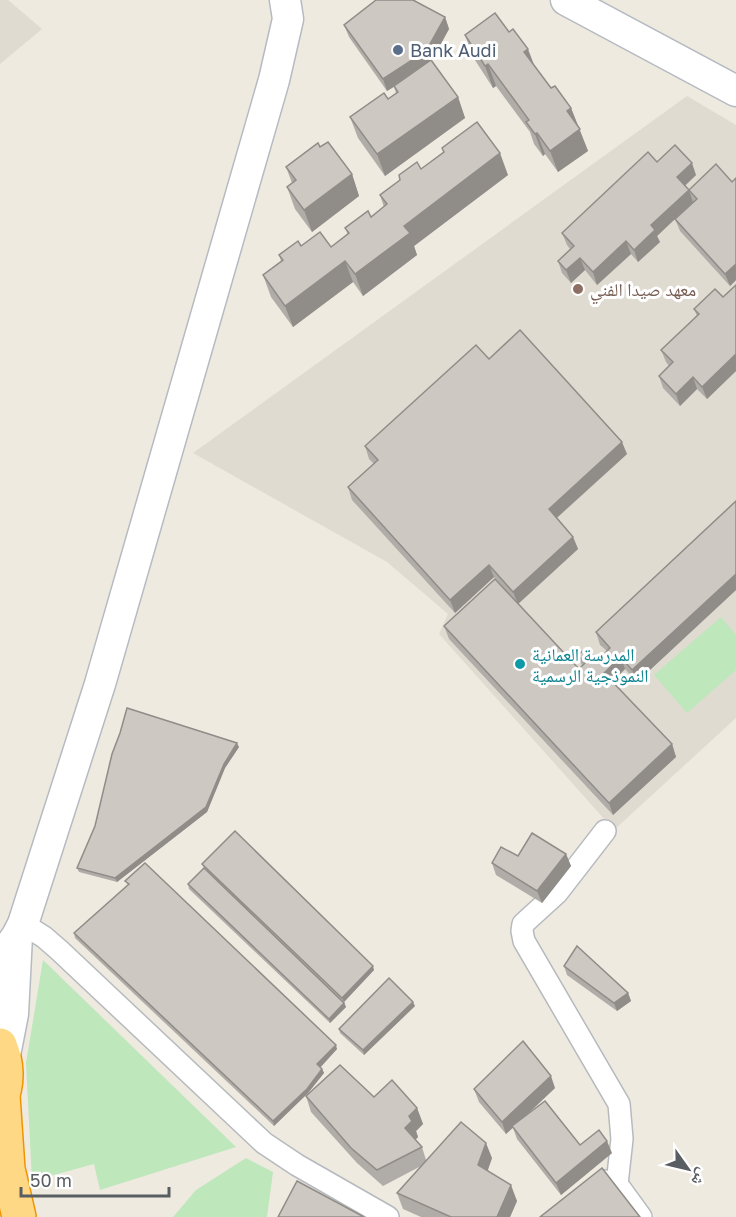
<svg xmlns="http://www.w3.org/2000/svg" width="736" height="1217" font-family="'Golos Text','Noto Naskh Arabic',sans-serif">
<style>
.education{fill:#e0dbd1}
.green{fill:#bee7bb}
.lines{fill:none;stroke-linecap:round;stroke-linejoin:round}
.street-casing{stroke:#b6babe;stroke-width:24}
.secondary-casing{stroke:#b6bbc1;stroke-width:33}
.highway-casing{stroke:#ee9400;stroke-width:36}
.street{stroke:#fff;stroke-width:21}
.secondary{stroke:#fff;stroke-width:30}
.highway{stroke:#ffd886;stroke-width:33}
.wall{fill:#b0aca7}
.shaded-wall{fill:#908c88}
.building{fill:#cdc8c2;stroke:#908c88;stroke-width:1.5}
.service-dot{fill:#5c6f8a;stroke:#fff;stroke-width:2}
.education-dot{fill:#8d6e63;stroke:#fff;stroke-width:2}
.culture-dot{fill:#0f9aa8;stroke:#fff;stroke-width:2}
.labels{text-anchor:middle;dominant-baseline:central;stroke-width:6;stroke-linejoin:round;paint-order:stroke}
.service-label{font-size:18px;fill:#4e5e75;stroke:#fff;text-anchor:start}
.education-label{font-size:18px;fill:#785e54;stroke:#fff;text-anchor:start}
.culture-label{font-size:18px;fill:#0d838f;stroke:#fff;text-anchor:start}
</style>
<rect width="100%" height="100%" fill="#eeeae0"/>
<g class="education">
<polygon points="0,0 8,0 42,29 0,64"/>
<polygon points="687,96 736,125 736,718 614,830 439,634 448,614 387,562 193,453"/>
</g>
<g class="green">
<polygon points="721,617 736,635 736,670 687,713 654,675"/>
<polygon points="43,960 236,1147 100,1190 94,1164 32,1181 26,1063"/>
<polygon points="246,1158 273,1172 267,1217 173,1217 196,1190"/>
</g>
<g class="lines">
<g class="street-casing">
<g id="street">
<polyline points="605,831 557,893 523,924 522,931 524,941 619,1104 622,1139 617,1184"/>
<polyline points="23,924 44,937 59,950 264,1143 297,1165 388,1217"/>
<polyline points="605,1181 617,1184 641,1217"/>
</g>
</g>
<g class="secondary-casing">
<g id="secondary">
<polyline points="566,0 736,91"/>
<polyline points="0,959 17,936 23,924 100,684 274,80 288,19 285,0"/>
<polyline points="5,1055 13,1014 17,936"/>
</g>
</g>
<g class="highway-casing">
<g id="highway">
<path d="M0,1045C7,1062 9,1084 0,1101"/>
<polyline points="3,1096 8,1169 19,1217"/>
</g>
</g>
<use href="#street" class="street"/>
<use href="#secondary" class="secondary"/>
<use href="#highway" class="highway"/>
</g>
<g class="wall">
<polygon points="445,17 449,29 432,61 458,97 465,118 385,176 358,138 350,117 388,99 396,93 394,87 387,91 349,37 344,25"/>
<polygon points="465,35 533,63 551,88 571,108 588,151 558,172 545,154 543,156 534,144 530,132 496,86 493,88 473,57"/>
<polygon points="320,147 352,174 359,196 312,232 295,209 287,187 292,183 286,167"/>
<polygon points="442,148 508,175 414,246 417,255 363,296 353,282 293,327 271,297 263,275 281,261 279,255 301,246 331,247 348,235 345,228 371,217 384,207 380,195 421,169 443,152"/>
<polygon points="657,162 696,175 685,186 689,190 732,182 736,178 736,280 730,286 680,231 675,219 657,236 660,242 638,262 631,254 597,285 585,270 571,283 562,273 558,261 570,249 567,245 562,233"/>
<polygon points="736,285 736,371 707,399 697,389 680,406 663,388 659,376 669,366 666,362 661,350 697,316 694,309 723,297"/>
<polygon points="489,359 627,454 557,518 573,537 578,549 518,604 579,669 582,666 578,655 598,660 607,651 600,645 596,632 736,501 736,590 637,682 625,669 612,682 672,744 676,757 613,815 449,639 444,626 515,601 494,577 455,613 352,500 348,487 374,464 369,459 365,446"/>
<polygon points="120,733 239,747 225,768 207,812 117,882 79,872 77,868 95,826"/>
<polygon points="566,854 571,866 542,903 496,875 492,863 518,856"/>
<polygon points="202,864 374,970 344,1002 346,1007 330,1023 189,889 188,884 204,868"/>
<polygon points="125,881 337,1049 320,1067 322,1069 324,1073 308,1093 274,1126 75,938 74,933 128,885"/>
<polygon points="564,966 628,993 631,1001 617,1011 567,975"/>
<polygon points="415,1006 364,1055 340,1033 339,1029"/>
<polygon points="555,1088 527,1115 580,1145 612,1153 561,1195 517,1139 513,1128 506,1134 479,1102 474,1089"/>
<polygon points="306,1096 374,1097 417,1108 423,1124 416,1131 418,1137 415,1140 422,1147 426,1160 492,1158 488,1170 517,1201 510,1217 421,1217 403,1209 397,1193 421,1166 383,1186 357,1163 311,1112"/>
</g>
<g class="shaded-wall">
<polygon points="445,17 449,29 430,63 387,91 383,79"/>
<polygon points="528,49 536,70 524,52"/>
<polygon points="488,64 496,86 493,88 485,66"/>
<polygon points="458,97 465,118 385,176 377,154"/>
<polygon points="571,108 588,151 558,172 550,151 567,111"/>
<polygon points="537,133 545,154 543,156 535,134"/>
<polygon points="500,153 508,175 414,246 417,255 363,296 355,274 404,226"/>
<polygon points="692,163 696,175 681,189 677,177"/>
<polygon points="352,174 359,196 312,232 304,210"/>
<polygon points="689,190 693,202 657,236 660,242 638,262 634,250 651,225"/>
<polygon points="626,241 631,254 597,285 593,272"/>
<polygon points="580,258 585,270 571,283 566,270"/>
<polygon points="345,261 353,282 293,327 285,306"/>
<polygon points="736,264 736,280 730,286 725,274"/>
<polygon points="736,354 736,371 707,399 702,387"/>
<polygon points="693,377 697,389 680,406 676,394"/>
<polygon points="622,442 627,454 553,521 549,509"/>
<polygon points="573,537 578,549 518,604 513,592"/>
<polygon points="489,565 494,577 455,613 450,600"/>
<polygon points="736,574 736,590 637,682 632,670"/>
<polygon points="621,657 625,669 608,686 604,673"/>
<polygon points="237,743 239,747 225,768 207,812 117,882 115,878 224,764"/>
<polygon points="672,744 676,757 613,815 609,803"/>
<polygon points="566,854 571,866 542,903 537,891"/>
<polygon points="373,966 374,970 344,1002 342,998"/>
<polygon points="628,993 631,1001 617,1011 614,1003"/>
<polygon points="413,1002 415,1006 364,1055 363,1050"/>
<polygon points="344,1003 346,1007 330,1023 329,1019"/>
<polygon points="336,1045 337,1049 319,1069 317,1064"/>
<polygon points="322,1069 324,1073 308,1093 274,1126 273,1121"/>
<polygon points="551,1076 555,1088 506,1134 502,1122"/>
<polygon points="417,1108 423,1124 416,1131 418,1137 411,1144 405,1128 409,1116"/>
<polygon points="607,1141 612,1153 561,1195 556,1183"/>
<polygon points="486,1143 492,1158 484,1180 478,1165"/>
<polygon points="511,1185 517,1201 510,1217 497,1217"/>
</g>
<g class="building">
<polygon points="376,0 413,0 445,17 426,51 383,79 344,25"/>
<polygon points="495,13 509,32 513,29 528,49 524,52 551,88 555,86 571,108 567,111 580,129 550,151 537,133 535,134 526,122 529,120 488,64 485,66 465,35"/>
<polygon points="431,60 458,97 377,154 350,117 384,93 388,99 398,92 394,86"/>
<polygon points="477,122 500,153 404,226 410,233 355,274 345,261 285,306 263,275 283,260 279,255 298,241 301,246 320,232 331,247 349,233 345,228 368,211 371,217 387,204 380,195 400,180 399,175 417,162 421,169 444,152 442,148"/>
<polygon points="328,142 352,174 304,210 287,187 296,180 286,167 318,143 320,147"/>
<polygon points="675,145 692,163 677,177 689,190 716,164 732,182 736,178 736,264 725,274 675,219 697,199 689,190 651,225 655,230 634,250 626,241 593,272 580,258 566,270 558,261 574,246 562,233 648,152 657,162"/>
<polygon points="736,285 736,354 702,387 693,377 676,394 659,376 673,362 661,350 699,314 694,309 715,289 723,297"/>
<polygon points="520,330 622,442 549,509 573,537 513,592 489,565 450,600 348,487 378,460 365,446 476,345 489,359"/>
<polygon points="736,501 736,574 632,670 621,657 604,673 672,744 609,803 444,626 495,579 579,669 585,663 578,655 586,648 598,660 610,648 596,632"/>
<polygon points="127,708 237,743 224,764 206,807 115,878 77,868 95,826 112,754 120,733"/>
<polygon points="235,831 373,966 342,998 202,864"/>
<polygon points="532,833 566,854 537,891 492,863 501,847 518,856"/>
<polygon points="145,863 336,1045 317,1064 322,1069 307,1089 273,1121 74,933 129,884 125,881"/>
<polygon points="204,868 344,1003 329,1019 188,884"/>
<polygon points="577,946 628,993 614,1003 564,966"/>
<polygon points="389,978 413,1002 363,1050 339,1029"/>
<polygon points="523,1041 551,1076 502,1122 474,1089"/>
<polygon points="340,1065 374,1097 392,1080 417,1108 409,1116 412,1121 405,1128 422,1147 377,1170 351,1148 306,1096"/>
<polygon points="545,1101 580,1145 599,1130 607,1141 556,1183 512,1126"/>
<polygon points="461,1122 486,1143 478,1165 511,1185 497,1217 451,1217 397,1193"/>
<polygon points="602,1168 640,1217 540,1217"/>
<polygon points="297,1181 364,1217 278,1217"/>
</g>
<circle class="service-dot" cx="398" cy="50" r="6"/>
<circle class="education-dot" cx="578" cy="289" r="6"/>
<circle class="culture-dot" cx="520" cy="664" r="6"/>
<g class="labels">
<g class="service-label">
<text x="410" y="50">Bank Audi</text>
</g>
<g class="education-label">
<text x="590" y="289">معهد صيدا الفني</text>
</g>
<g class="culture-label">
<text x="532" y="654">المدرسة العمانية<tspan x="532" dy="21">النموذجية الرسمية</tspan></text>
</g>
</g>
<g transform="translate(688 1169) rotate(124)" stroke="#ffffff" stroke-width="4.5" paint-order="stroke">
<path d="M0-4.5L10 22L0 15L-10 22Z" fill="#595e63"/>
<text y="-9" font-size="16" font-weight="bold" text-anchor="middle" fill="#595e63">ش</text>
</g>
<path d="M21 1187v9h148v-9" fill="none" stroke="#595e63" stroke-width="3"/>
<text x="30" y="1187" font-size="18" fill="#595e63" stroke="#ffffff" stroke-width="4.5" paint-order="stroke">50 m</text>
</svg>
